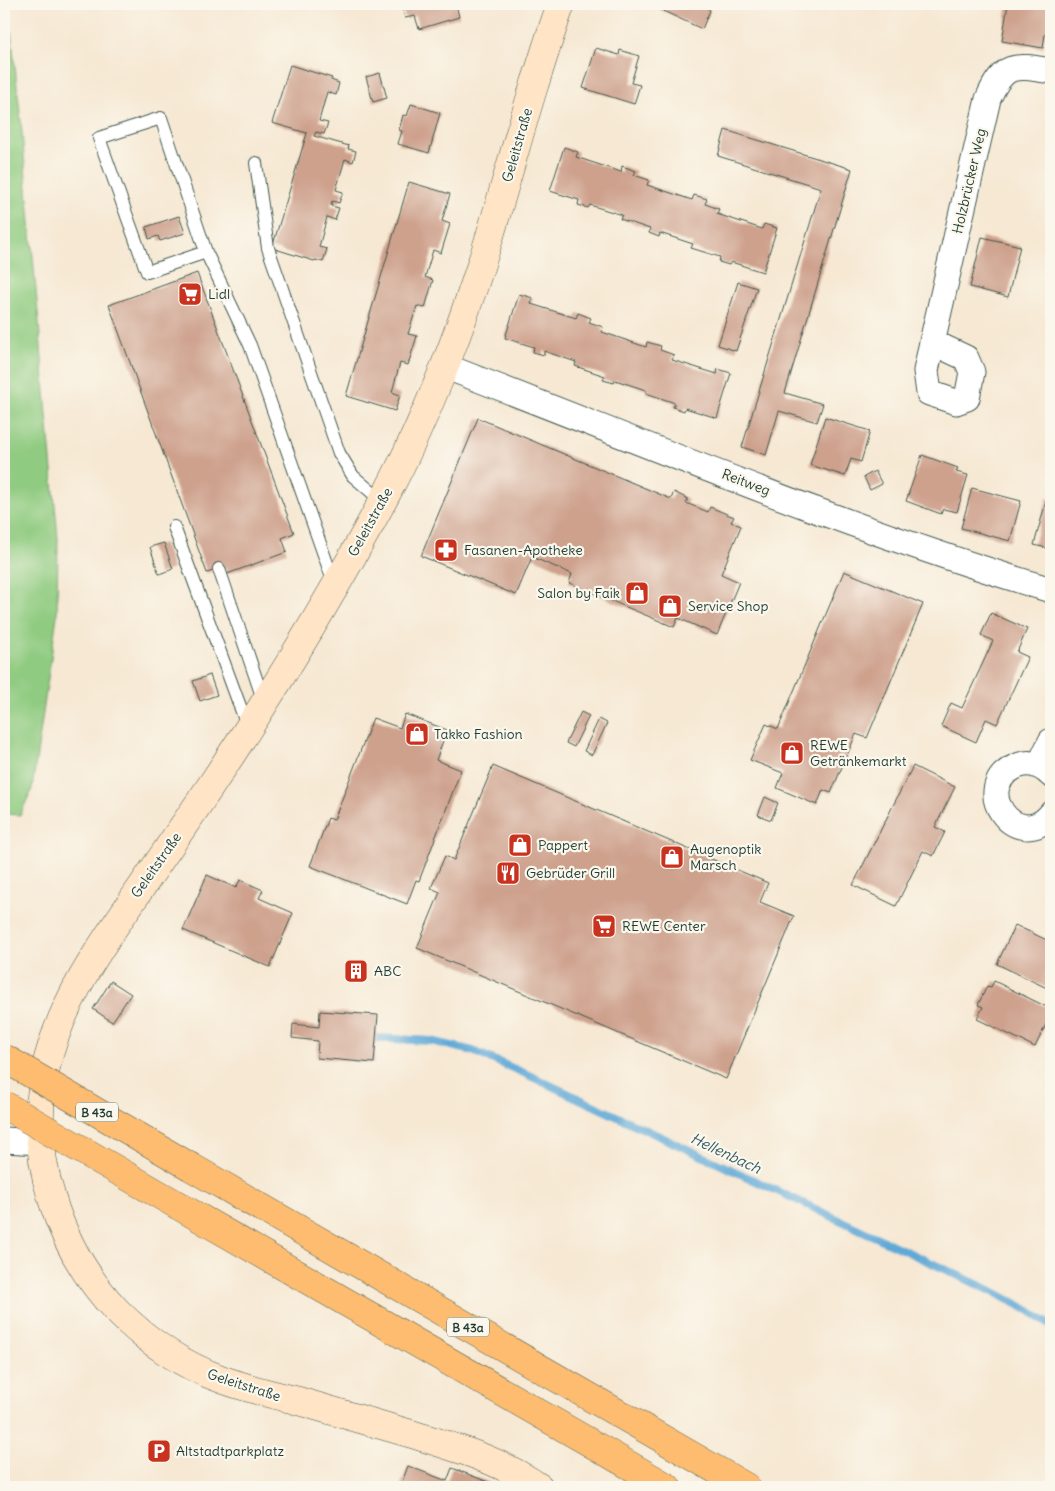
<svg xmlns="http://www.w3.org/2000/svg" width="1055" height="1491" font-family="Delius,sans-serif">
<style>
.green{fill:#8fcb80;stroke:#57845a}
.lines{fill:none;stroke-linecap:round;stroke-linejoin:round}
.stream{stroke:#5fa9d7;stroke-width:8}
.building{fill:#cea18d}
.service-casing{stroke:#3f574c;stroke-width:14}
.minor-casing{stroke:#3f574c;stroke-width:27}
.secondary-casing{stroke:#3f574c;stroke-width:29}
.trunk-casing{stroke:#3f574c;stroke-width:29}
.service{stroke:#fff;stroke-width:12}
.minor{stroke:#fff;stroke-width:25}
.secondary{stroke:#ffe4c6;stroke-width:28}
.trunk{stroke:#febc70;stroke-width:28}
.trunk-bridge-casing{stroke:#3f574c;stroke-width:29;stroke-linecap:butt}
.trunk-bridge{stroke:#febc70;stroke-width:28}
.labels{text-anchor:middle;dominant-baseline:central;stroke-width:4.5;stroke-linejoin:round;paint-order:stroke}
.shield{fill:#fbf7ec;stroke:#61756b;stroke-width:1}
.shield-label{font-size:12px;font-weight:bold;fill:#1f3d34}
.street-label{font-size:14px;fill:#1f3d34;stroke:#fbf7ec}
.poi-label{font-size:14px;fill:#1f3d34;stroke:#fbf7ec;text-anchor:start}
.water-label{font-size:15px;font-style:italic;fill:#325d65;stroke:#fbf7ec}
</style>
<rect width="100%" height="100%" fill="#fbf7ec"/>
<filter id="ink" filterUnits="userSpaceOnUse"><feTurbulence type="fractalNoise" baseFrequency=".02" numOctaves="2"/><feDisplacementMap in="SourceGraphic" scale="10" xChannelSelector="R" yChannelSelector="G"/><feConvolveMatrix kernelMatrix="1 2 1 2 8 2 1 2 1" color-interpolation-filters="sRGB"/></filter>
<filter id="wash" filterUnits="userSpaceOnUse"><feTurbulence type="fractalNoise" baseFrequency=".0096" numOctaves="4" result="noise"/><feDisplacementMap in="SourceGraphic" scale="20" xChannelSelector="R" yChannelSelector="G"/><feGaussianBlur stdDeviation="1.12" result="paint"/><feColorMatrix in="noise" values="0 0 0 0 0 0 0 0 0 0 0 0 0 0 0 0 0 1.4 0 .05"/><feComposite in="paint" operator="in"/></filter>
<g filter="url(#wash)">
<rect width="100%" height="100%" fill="#f6e8d3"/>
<polygon class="green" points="4,4 8,4 21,121 58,538 57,616 32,789 20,815 4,814"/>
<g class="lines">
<polyline class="stream" points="378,1038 431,1041 473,1051 524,1073 998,1294 1030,1311 1051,1326"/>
</g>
<g id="blocks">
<g class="building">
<polygon points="401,4 456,4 459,17 419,29 415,16 405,18"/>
<polygon points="661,4 709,4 707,8 710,10 702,29 659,9"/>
<polygon points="1008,4 1050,4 1049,11 1051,12 1051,35 1045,34 1043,48 1002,41"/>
<polygon points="596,48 619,55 620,50 639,56 631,83 640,85 634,104 583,88"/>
<polygon points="290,65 332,78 331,80 339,83 336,95 327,92 319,121 328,123 324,134 316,132 314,136 349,146 348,149 356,151 353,162 345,159 336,190 343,192 339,203 332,201 331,206 339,208 335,220 327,217 319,247 327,249 323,262 315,260 314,261 272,248 307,133 272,123"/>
<polygon points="380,73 387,98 373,102 366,77"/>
<polygon points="411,104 440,113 429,153 398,144 402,131 399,130 403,115 407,116"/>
<polygon points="725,130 852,169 785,393 823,404 817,422 779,411 766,455 742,447 821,188 718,156"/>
<polygon points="564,147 578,152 576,157 621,172 622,166 636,171 634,175 649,180 647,185 692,200 694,195 707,199 705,204 719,209 717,214 762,229 764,224 777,228 763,272 731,262 729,265 719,262 720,257 691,248 693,244 660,233 659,237 649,233 650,229 620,219 622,215 590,205 588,208 578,205 579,200 550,191"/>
<polygon points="409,182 450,194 442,221 450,224 441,253 433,250 425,277 433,280 425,308 417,306 408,334 417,336 408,365 400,363 392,392 400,395 395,411 346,396"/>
<polygon points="179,216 185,233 160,241 158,236 149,239 146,227"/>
<polygon points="982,237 1020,246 1008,297 970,287"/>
<polygon points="197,273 294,533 282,538 287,552 227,574 225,567 207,573 109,305"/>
<polygon points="738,282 757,288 736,351 718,345"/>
<polygon points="519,294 533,298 531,304 576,318 578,313 591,318 589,322 603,327 602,332 646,347 647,342 661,346 660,350 674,355 672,360 717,374 718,369 731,373 717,418 685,408 684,411 673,407 675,403 646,393 646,390 615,380 614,383 603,380 605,376 575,366 576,362 544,351 544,355 533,352 534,347 505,338"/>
<polygon points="825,417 870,431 861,462 851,459 845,476 810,465"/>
<polygon points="478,418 671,499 674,492 688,499 686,503 708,512 710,507 734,517 731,522 741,526 721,574 739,582 717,635 678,618 674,627 569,583 572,574 532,557 516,595 421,556"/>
<polygon points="922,455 958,468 956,472 968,475 957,512 943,509 941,514 906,501"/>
<polygon points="875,471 882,484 870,490 864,477"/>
<polygon points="972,488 1021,501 1010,541 961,528"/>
<polygon points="1047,498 1051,499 1051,549 1034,545"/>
<polygon points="164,543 173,569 159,574 150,547"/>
<polygon points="844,571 923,604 867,738 856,734 831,793 823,790 817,805 777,788 783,773 750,760 766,724 778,729"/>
<polygon points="991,613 1027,629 1017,652 1028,657 997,724 986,719 976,742 941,726 951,703 962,708 993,641 981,635"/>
<polygon points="210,675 217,695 200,701 193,681"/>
<polygon points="581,712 589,716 574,747 566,743"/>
<polygon points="405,714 447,730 436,760 461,770 419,881 416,880 407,904 310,866 328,818 334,820 373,718 400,728"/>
<polygon points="599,719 607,723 592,755 584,751"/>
<polygon points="493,766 768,883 760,902 794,916 726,1079 417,948 440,892 431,888 445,856 454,860"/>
<polygon points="913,766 955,787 935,827 945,832 933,856 923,851 896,906 853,885"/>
<polygon points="765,797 778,803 771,820 758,815"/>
<polygon points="207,875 236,888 240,880 263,890 259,898 293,913 270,967 183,930"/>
<polygon points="1015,925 1051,942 1051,990 997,964"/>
<polygon points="352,964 364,970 361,978 348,973"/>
<polygon points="111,981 131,994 112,1022 93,1009"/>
<polygon points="994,981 1051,1009 1051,1014 1035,1047 977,1019 983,1007 978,1005 987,986 991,987"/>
<polygon points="320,1011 378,1015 374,1063 317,1058 318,1041 292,1038 293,1024 319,1027"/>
<polygon points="408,1466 447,1481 452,1468 501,1487 400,1487"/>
</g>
</g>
</g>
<g filter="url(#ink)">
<use href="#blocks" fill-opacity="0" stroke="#3f574c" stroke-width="1"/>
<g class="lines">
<g class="service-casing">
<g id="service">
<polyline points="256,163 268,248 339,453 353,476 382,501"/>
<polyline points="206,252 147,272 99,138 161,118 206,252 250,345 335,586"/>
<polyline points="174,527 248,728"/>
<polyline points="219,569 264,702"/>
</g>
</g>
<g class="minor-casing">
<g id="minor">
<path d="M932,342L966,358L972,372L967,398L956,402L929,393L926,371L932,342L988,99C1004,62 1015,65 1051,71"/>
<path d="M444,366C645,443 845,528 1051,590"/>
<polyline points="1039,766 1051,741"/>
<path d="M1051,775C1042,766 1032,761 1020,765C965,784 1017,856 1051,814"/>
<polyline points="4,1140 41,1142"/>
</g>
</g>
<g class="secondary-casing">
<path id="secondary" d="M539,1487C499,1460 460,1449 415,1435C375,1423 335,1412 295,1400C270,1394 245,1388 221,1379C182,1365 146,1340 117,1311C58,1249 27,1156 45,1071C59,1007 95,954 132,901C157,864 183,827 208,790C272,694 333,595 387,493C427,416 459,335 485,252C502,197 517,141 534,86C543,59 551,31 561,4"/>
</g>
<g class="trunk-casing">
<g id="trunk">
<polyline points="191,1167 746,1487"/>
<polyline points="179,1206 667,1487"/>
</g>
</g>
<use href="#service" class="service"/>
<use href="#minor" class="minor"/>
<use href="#secondary" class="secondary"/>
<use href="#trunk" class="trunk"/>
<g class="trunk-bridge-casing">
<g id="trunk-bridge">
<polyline points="4,1058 191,1167"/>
<polyline points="4,1105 179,1206"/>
</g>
</g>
<use href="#trunk-bridge" class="trunk-bridge"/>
</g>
</g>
<defs>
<g id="supermarket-square" transform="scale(1.25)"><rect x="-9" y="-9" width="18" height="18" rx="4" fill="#c8321e" stroke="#fbf7ec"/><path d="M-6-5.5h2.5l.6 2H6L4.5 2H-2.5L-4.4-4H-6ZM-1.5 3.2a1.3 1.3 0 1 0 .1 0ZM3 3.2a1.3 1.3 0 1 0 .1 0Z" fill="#fff"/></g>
<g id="pharmacy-square" transform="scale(1.25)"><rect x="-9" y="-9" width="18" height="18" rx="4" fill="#c8321e" stroke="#fbf7ec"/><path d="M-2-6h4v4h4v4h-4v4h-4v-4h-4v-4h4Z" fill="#fff"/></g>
<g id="shop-square" transform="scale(1.25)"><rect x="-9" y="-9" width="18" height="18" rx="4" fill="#c8321e" stroke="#fbf7ec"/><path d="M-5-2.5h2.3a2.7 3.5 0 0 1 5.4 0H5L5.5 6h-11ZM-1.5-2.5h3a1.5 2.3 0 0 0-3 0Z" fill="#fff"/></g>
<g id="restaurant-square" transform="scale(1.25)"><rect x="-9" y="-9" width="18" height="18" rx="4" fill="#c8321e" stroke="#fbf7ec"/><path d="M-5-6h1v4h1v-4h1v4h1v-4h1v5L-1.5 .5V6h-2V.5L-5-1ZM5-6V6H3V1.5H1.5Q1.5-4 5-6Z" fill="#fff"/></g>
<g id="building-square" transform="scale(1.25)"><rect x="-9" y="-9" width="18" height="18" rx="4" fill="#c8321e" stroke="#fbf7ec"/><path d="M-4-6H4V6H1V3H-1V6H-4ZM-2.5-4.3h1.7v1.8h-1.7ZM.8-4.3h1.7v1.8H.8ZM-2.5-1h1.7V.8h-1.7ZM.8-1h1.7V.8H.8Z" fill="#fff"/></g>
<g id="parking-square" transform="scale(1.25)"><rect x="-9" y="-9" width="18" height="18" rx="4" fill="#c8321e" stroke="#fbf7ec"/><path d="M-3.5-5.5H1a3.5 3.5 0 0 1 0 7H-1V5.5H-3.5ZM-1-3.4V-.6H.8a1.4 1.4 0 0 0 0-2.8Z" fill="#fff"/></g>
</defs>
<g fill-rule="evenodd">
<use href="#supermarket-square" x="190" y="294"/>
<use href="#pharmacy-square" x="446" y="550"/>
<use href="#shop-square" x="637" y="593"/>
<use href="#shop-square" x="670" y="606"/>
<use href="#shop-square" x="417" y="734"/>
<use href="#shop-square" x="792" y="753"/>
<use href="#shop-square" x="520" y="845"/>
<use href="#shop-square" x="672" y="857"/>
<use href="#restaurant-square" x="508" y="873"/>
<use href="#supermarket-square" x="604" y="926"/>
<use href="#building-square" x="356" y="971"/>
<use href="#parking-square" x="159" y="1451"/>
</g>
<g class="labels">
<g class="shield">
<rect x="76" y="1102.5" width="42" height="19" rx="4"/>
<rect x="447" y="1317.5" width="42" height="19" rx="4"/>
</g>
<g class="shield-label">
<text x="97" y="1112">B 43a</text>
<text x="468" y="1327">B 43a</text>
</g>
<g class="street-label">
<text transform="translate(517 145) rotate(-74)">Geleitstraße</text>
<text transform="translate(969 181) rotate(-77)">Holzbrücker Weg</text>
<text transform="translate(746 482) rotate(21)">Reitweg</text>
<text transform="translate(370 522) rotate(-61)">Geleitstraße</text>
<text transform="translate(156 865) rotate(-55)">Geleitstraße</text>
<text transform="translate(244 1385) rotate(18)">Geleitstraße</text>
</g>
<g class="poi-label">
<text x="208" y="294">Lidl</text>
<text x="464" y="550">Fasanen-Apotheke</text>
<text x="620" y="593" text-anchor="end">Salon by Faik</text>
<text x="688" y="606">Service Shop</text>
<text x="434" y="734">Takko Fashion</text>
<text x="810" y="745">REWE<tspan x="810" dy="16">Getränkemarkt</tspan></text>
<text x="538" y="845">Pappert</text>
<text x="690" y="849">Augenoptik<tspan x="690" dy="16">Marsch</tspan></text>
<text x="526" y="873">Gebrüder Grill</text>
<text x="622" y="926">REWE Center</text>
<text x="374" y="971">ABC</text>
<text x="176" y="1451">Altstadtparkplatz</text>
</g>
<g class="water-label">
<text transform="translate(726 1153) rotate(25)">Hellenbach</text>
</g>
</g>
<rect width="1055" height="1491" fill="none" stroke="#fbf7ec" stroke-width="20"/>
</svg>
